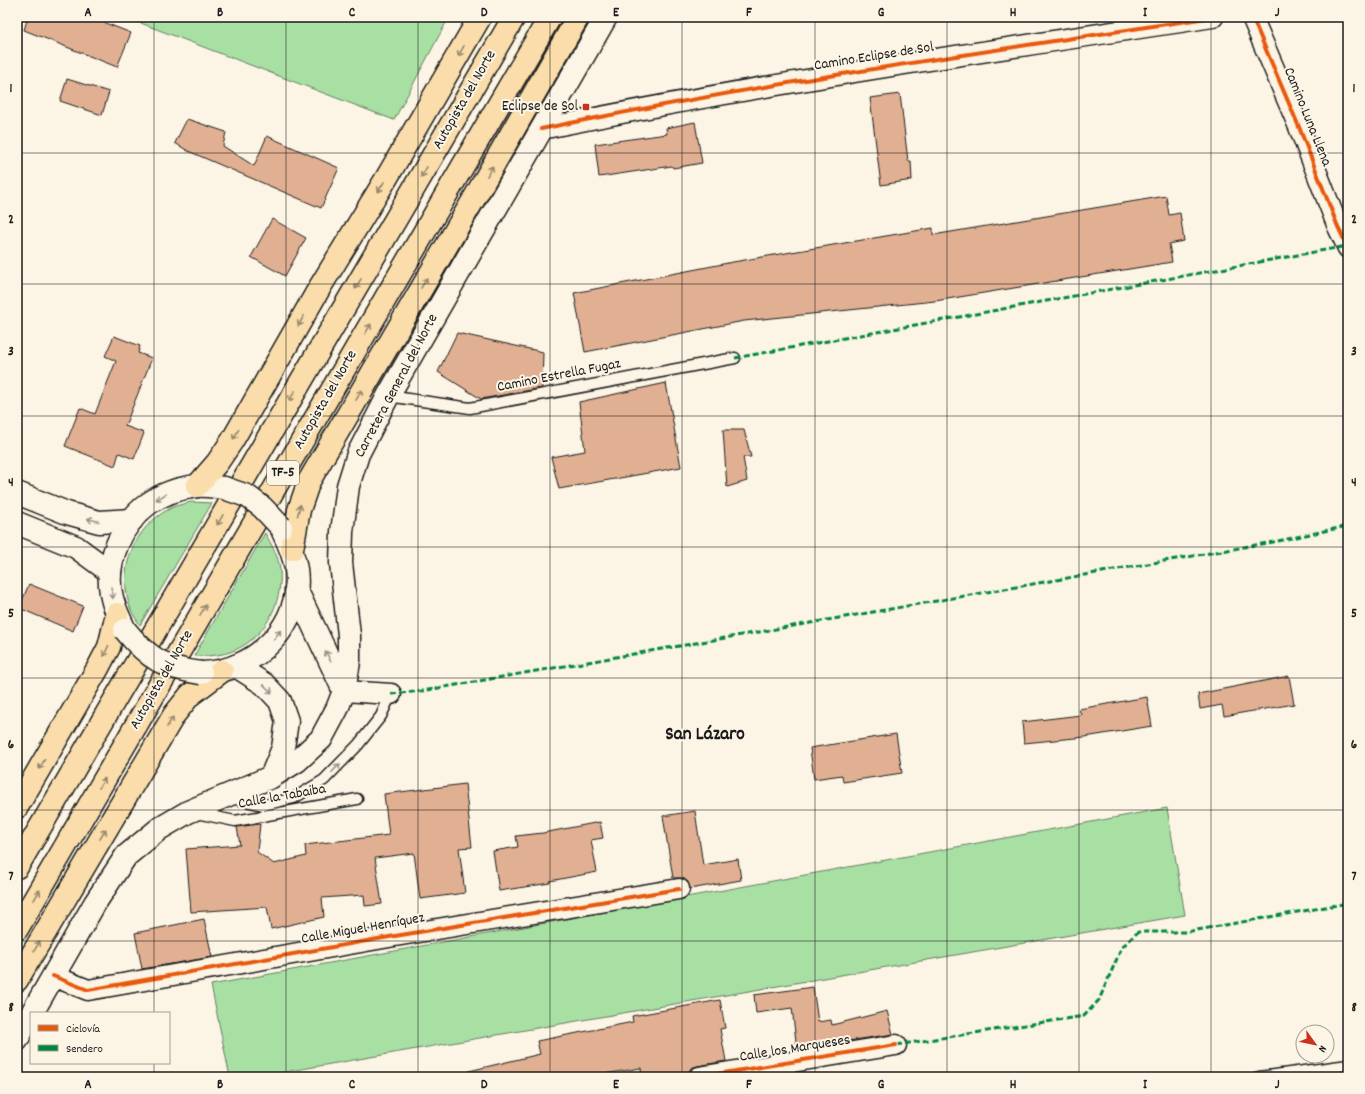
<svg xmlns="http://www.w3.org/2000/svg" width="1365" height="1094" font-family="Dekko,sans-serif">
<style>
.green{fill:#a8e0a4;stroke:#627e60}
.building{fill:#e1b092;stroke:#1c1c1c}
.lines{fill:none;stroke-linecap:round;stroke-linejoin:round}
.lane-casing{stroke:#1c1c1c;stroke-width:13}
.street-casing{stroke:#1c1c1c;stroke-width:23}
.secondary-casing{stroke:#1c1c1c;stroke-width:25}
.highway-casing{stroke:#1c1c1c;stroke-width:25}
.lane{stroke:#fcf5e5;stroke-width:10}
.street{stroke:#fcf5e5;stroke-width:20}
.secondary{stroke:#fcf5e5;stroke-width:22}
.highway{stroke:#faddab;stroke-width:22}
.secondary-bridge-casing{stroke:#1c1c1c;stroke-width:25;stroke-linecap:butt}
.secondary-bridge{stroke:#fcf5e5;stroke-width:22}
.quiet{stroke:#00873e;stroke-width:3;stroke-dasharray:6 3;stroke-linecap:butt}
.cycleway-casing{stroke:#fcf5e5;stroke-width:6}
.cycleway{stroke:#e8590c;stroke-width:4}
.oneway{stroke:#96866b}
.oneway2{stroke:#97938b}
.grid{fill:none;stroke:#1c1c1c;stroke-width:1;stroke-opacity:0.55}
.poi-dot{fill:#c8321e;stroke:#fcf5e5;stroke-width:1.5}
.labels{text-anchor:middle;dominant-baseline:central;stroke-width:4;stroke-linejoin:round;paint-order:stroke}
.shield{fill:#fcf5e5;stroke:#5f5d58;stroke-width:1}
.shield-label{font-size:14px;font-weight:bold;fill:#1c1c1c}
.street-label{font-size:15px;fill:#1c1c1c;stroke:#fcf5e5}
.poi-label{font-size:15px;fill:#1c1c1c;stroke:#fcf5e5;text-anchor:end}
.district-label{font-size:19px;font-weight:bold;fill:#1c1c1c;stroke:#fcf5e5}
.neatline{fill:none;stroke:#1c1c1c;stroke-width:1.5}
.grid-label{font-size:13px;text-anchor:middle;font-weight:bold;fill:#1c1c1c}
</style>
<rect width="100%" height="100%" fill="#fcf5e5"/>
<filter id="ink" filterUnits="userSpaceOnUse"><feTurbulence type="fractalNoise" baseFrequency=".025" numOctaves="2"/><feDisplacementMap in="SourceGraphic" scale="8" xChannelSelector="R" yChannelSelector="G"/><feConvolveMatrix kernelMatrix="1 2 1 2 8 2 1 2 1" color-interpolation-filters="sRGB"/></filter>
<g filter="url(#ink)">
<g class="green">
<polygon points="125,17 449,17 394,120"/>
<path d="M191,502L212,503L140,625C137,620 133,615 131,610C116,571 133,527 171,508C177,505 185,504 191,502Z"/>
<path d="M265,533C271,544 279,557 280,570C283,604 264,640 230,652C218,656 206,656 194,656Z"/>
<polygon points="1167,808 1185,915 256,1077 230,1077 211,985"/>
</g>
<g class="building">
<polygon points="28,17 90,17 131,33 117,67 24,30"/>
<polygon points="67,79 109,92 102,115 60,101"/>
<polygon points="900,94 908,161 911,161 912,180 881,185 870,98"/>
<polygon points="187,119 226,132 223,146 254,166 267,136 339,168 321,208 188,151 175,143"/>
<polygon points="695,122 702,163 673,168 672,166 599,177 595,144 667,134 666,128"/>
<polygon points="1166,196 1169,215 1180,213 1184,241 1169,244 1172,262 935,301 744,321 585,352 574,293 733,262 933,228 933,235"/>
<polygon points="272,219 306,238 285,276 251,257"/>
<polygon points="457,333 543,352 542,388 481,399 438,372"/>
<polygon points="114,336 140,346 138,353 152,358 125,426 144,433 141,441 134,459 119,453 115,466 65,446 80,408 95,414 116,361 105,356"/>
<polygon points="666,383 681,467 559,489 551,457 585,451 579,402"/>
<polygon points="723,430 744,430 751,457 743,457 747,481 727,487"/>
<polygon points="29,584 83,606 73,631 19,608"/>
<polygon points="1289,676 1294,704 1224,716 1222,705 1200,709 1198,694"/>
<polygon points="1147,697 1152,726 1085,737 1024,743 1022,722 1081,715 1079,709"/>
<polygon points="896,734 902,773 843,782 842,775 814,779 810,748"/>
<polygon points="465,784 472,847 459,848 465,893 420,899 414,853 375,858 382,904 365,906 364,895 322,898 324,917 271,929 267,907 191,912 186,849 240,845 237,827 260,824 257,852 274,864 306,856 305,845 389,835 384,794"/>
<polygon points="695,811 703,865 738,859 741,880 690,889 688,882 683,878 673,878 663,816"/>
<polygon points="600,822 603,838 591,840 597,872 550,881 550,883 499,891 493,851 518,847 516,836 543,833"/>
<polygon points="204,919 212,957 142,969 135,933"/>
<polygon points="813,987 818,1022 831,1020 832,1025 887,1011 893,1034 797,1049 792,1008 756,1013 754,995"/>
<polygon points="720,1000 725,1028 720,1029 726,1061 697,1066 691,1068 688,1073 666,1077 642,1077 641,1068 604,1074 604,1077 470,1077 469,1071 540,1054 537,1041 633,1022 632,1016"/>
</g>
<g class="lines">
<g class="lane-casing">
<g id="lane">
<polyline points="388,396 470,408 735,358"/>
<polyline points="231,798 264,805 294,798 324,780 358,745 381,716 391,694"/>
<polyline points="196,813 235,821 357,799"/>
<polyline points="1259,1077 1348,1065"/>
</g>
</g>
<g class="street-casing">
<g id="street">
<polyline points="1252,17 1299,127 1338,227 1348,248"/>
<path d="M541,129C764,83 988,51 1213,17"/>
<polyline points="344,691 391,694"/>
<polyline points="53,976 88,990 395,936 679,889"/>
<polyline points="699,1077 896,1045"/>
</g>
</g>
<g class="secondary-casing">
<g id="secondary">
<polyline points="17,493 67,513 99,522 132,520"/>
<polyline points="17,523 76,547 110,572"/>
<polyline points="296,589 344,691"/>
<path d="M125,630C119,618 113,606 111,593C105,561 122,523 148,504C162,494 180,488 197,486C205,485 215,487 224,488"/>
<polyline points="236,666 264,684 280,701 287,721 283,748 271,777"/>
<path d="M202,673C255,672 304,624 296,569C294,556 289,544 283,532"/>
<polyline points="32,1013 95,903 126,856 159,829 188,812 271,777 297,761 321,739 337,709 344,691 349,662 349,635 341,563 342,532 348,486 358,454 388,396 606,17"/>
<polyline points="17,1040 31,1015"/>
</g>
</g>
<g class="highway-casing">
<g id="highway">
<polyline points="197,486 217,463 232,441 320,287 386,179 480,17"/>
<polyline points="292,549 299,510 309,481 471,204 578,17"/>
<polyline points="17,807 98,668 109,647 117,614"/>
<polyline points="17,867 514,17"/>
<polyline points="17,929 550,17"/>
<polyline points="17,980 174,715 190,695 222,671"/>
</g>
</g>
<use href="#lane" class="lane"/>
<use href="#street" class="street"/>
<use href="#secondary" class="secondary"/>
<use href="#highway" class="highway"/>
<g class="secondary-bridge-casing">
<g id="secondary-bridge">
<polyline points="224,488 247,496 262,507 281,527"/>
<path d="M125,630C149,659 164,668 201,673"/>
</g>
</g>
<use href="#secondary-bridge" class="secondary-bridge"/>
<g class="quiet">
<polyline points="735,358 1347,246"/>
<polyline points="391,694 422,691 1273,542 1348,526"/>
<polyline points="896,1045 1084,1016 1099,1000 1122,947 1138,932 1186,932 1348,903"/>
</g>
<g class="cycleway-casing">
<g id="cycleway">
<polyline points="1252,17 1299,127 1338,227 1348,248"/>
<path d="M541,129C764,83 988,51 1213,17"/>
<polyline points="53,976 88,990 395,936 679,889"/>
<polyline points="699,1077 896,1045"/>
</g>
</g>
<use href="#cycleway" class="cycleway"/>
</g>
<defs><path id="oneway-shaft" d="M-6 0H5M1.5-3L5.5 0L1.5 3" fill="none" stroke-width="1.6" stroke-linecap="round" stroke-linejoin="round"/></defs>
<g class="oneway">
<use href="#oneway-shaft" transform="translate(461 51) rotate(120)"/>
<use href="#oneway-shaft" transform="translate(490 171) rotate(-60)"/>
<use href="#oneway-shaft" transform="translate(424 172) rotate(120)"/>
<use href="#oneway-shaft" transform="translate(381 187) rotate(121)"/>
<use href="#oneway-shaft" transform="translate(424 283) rotate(-59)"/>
<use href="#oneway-shaft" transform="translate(358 284) rotate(120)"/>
<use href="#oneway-shaft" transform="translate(301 321) rotate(119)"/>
<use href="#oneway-shaft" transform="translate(368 329) rotate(-60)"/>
<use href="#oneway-shaft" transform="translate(359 395) rotate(-60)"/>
<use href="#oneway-shaft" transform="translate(292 396) rotate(120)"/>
<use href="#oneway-shaft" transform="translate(236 434) rotate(120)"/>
<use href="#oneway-shaft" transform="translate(299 510) rotate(-75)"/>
<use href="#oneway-shaft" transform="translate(220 520) rotate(120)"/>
<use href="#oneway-shaft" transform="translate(203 610) rotate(-60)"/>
<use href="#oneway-shaft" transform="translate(106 651) rotate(116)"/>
<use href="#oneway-shaft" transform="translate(170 722) rotate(-59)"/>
<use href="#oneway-shaft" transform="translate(42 764) rotate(120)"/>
<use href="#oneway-shaft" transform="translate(102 783) rotate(-60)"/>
<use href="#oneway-shaft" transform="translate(103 834) rotate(-59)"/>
<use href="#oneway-shaft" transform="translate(37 895) rotate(-60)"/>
<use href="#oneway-shaft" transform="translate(37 946) rotate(-59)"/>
</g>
<g class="oneway2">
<use href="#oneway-shaft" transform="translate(161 497) rotate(150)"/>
<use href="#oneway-shaft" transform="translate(93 520) rotate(-166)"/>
<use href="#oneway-shaft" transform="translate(112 593) rotate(81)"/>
<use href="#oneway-shaft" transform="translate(277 635) rotate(-52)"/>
<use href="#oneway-shaft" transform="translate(328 656) rotate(-115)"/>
<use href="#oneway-shaft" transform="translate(268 689) rotate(44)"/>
<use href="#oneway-shaft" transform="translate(336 768) rotate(-46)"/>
</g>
</g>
<path class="grid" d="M154,17V1013M286,17V1077M418,17V1077M550,17V1077M682,17V1077M815,17V1077M947,17V1077M1079,17V1077M1211,17V1077M17,153H1348M17,284H1348M17,416H1348M17,547H1348M17,678H1348M17,810H1348M17,941H1348M154,1063V1077"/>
<rect class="poi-dot" x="582" y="103" width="8" height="8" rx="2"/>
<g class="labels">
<rect class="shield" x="267" y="461" width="32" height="24" rx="3"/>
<g class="shield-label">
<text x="283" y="473">TF-5</text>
</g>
<g class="street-label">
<text transform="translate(874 57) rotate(-9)">Camino Eclipse de Sol</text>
<text transform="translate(465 100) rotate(-60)">Autopista del Norte</text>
<text transform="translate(1307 117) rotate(68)">Camino Luna Llena</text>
<text transform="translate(559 376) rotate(-11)">Camino Estrella Fugaz</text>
<text transform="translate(397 386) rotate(-62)">Carretera General del Norte</text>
<text transform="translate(326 400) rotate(-60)">Autopista del Norte</text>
<text transform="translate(162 680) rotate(-60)">Autopista del Norte</text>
<text transform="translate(282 797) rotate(-10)">Calle la Tabaiba</text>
<text transform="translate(363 929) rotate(-10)">Calle Miguel Henríquez</text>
<text transform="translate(795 1049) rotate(-9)">Calle los Marqueses</text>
</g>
<g class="poi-label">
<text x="578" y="107">Eclipse de Sol</text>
</g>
<g class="district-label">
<text x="705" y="735">San Lázaro</text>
</g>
</g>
<rect width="1365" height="1094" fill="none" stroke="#fcf5e5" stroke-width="44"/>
<rect x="30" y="1012" width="140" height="52" fill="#fcf5e5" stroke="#a29e95"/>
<rect x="38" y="1025" width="20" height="6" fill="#e8590c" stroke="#a29e95"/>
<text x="66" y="1032" font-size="12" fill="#1c1c1c">Ciclovía</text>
<rect x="38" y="1045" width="20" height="6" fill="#00873e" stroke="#a29e95"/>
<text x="66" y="1052" font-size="12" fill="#1c1c1c">Sendero</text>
<g transform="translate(1315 1044) rotate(123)"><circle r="19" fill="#fcf5e5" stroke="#a29e95"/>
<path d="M0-3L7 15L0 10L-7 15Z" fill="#c8321e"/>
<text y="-6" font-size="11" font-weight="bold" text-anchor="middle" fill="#1c1c1c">N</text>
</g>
<rect x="22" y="22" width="1321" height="1050" class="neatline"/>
<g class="grid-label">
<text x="88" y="16">A</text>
<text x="220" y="16">B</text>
<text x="352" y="16">C</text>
<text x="484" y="16">D</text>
<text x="616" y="16">E</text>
<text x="749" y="16">F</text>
<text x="881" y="16">G</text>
<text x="1013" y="16">H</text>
<text x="1145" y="16">I</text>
<text x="1277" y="16">J</text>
<text x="11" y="92">1</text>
<text x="1354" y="92">1</text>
<text x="11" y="223">2</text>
<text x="1354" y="223">2</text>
<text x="11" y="355">3</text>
<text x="1354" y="355">3</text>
<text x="11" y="486">4</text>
<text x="1354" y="486">4</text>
<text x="11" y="617">5</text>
<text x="1354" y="617">5</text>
<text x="11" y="748">6</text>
<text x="1354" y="748">6</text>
<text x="11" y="880">7</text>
<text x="1354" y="880">7</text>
<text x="11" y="1011">8</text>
<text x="1354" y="1011">8</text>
<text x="88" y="1088">A</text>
<text x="220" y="1088">B</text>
<text x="352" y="1088">C</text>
<text x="484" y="1088">D</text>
<text x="616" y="1088">E</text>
<text x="749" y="1088">F</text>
<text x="881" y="1088">G</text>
<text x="1013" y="1088">H</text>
<text x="1145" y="1088">I</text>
<text x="1277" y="1088">J</text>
</g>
</svg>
